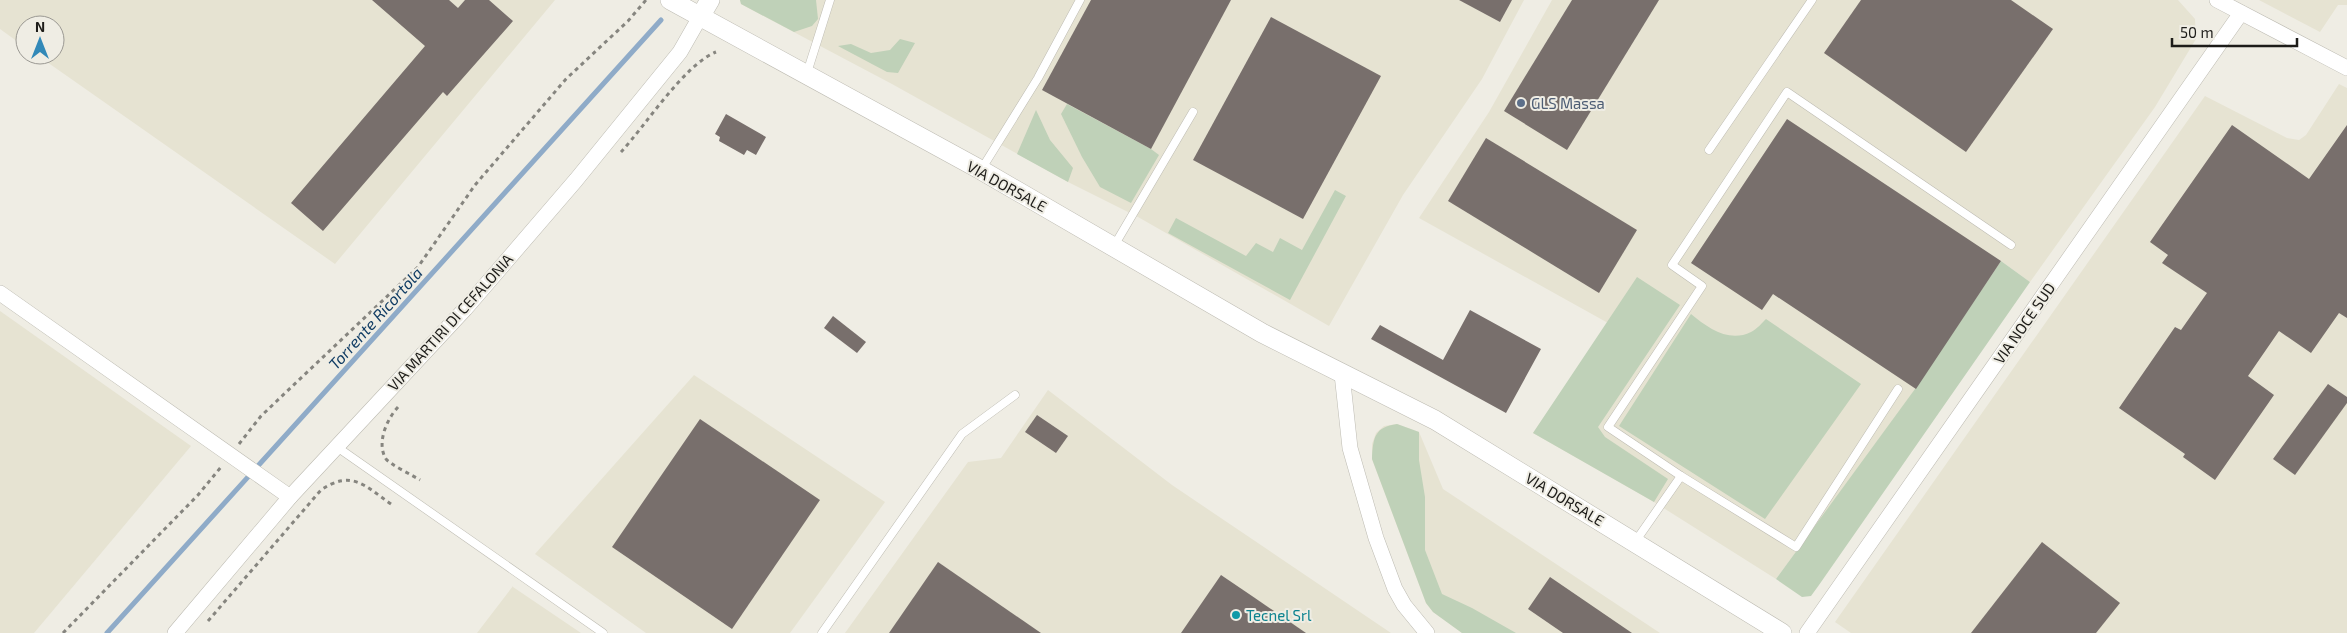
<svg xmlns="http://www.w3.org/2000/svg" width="2347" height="633" font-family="'Exo 2',sans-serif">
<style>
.built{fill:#e6e3d2}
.green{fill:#bfd1b8}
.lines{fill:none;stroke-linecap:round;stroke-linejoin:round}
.stream{stroke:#8fabc8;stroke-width:5}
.building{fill:#786f6c}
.service-casing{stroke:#bdbbb2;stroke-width:9}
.minor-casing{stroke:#bdbbb2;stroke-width:16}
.tertiary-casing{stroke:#bdbbb2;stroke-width:20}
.path{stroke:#86857f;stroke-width:3;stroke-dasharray:4 4;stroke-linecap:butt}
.service{stroke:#fff;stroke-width:8}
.minor{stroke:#fff;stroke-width:15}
.tertiary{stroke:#fff;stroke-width:19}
.service-dot{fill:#5c6f8a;stroke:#efede4;stroke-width:2}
.culture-dot{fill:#0f9aa8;stroke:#efede4;stroke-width:2}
.labels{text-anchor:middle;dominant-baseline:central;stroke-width:4;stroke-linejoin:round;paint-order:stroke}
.service-label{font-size:15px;fill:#4e5e75;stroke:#efede4;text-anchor:start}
.street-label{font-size:15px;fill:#1d1c19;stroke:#efede4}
.culture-label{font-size:15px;fill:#0d838f;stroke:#efede4;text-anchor:start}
.water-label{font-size:16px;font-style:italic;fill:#113d64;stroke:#efede4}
</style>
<rect width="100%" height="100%" fill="#efede4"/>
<g class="built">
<polygon points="0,0 555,0 335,264 37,55 55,55 55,25 25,25 25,47 0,29"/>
<polygon points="740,0 1524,0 1482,79 1403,195 1329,326 1138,217 1068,182 892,84 741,4"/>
<polygon points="1552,0 2178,0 2195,19 2196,39 2155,107 2030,282 2001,261 1916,389 1776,579 1654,502 1533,433 1608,323 1419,218 1489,112"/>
<polygon points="2259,0 2347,0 2347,5 2338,5 2320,32"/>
<polygon points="2339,84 2347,88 2347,633 1851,633 1835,622 2205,96 2287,138 2299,140 2306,135"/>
<polygon points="0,311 191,446 34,633 0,633"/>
<polygon points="694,375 885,502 790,633 646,633 535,554"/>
<polygon points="1048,390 1172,485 1391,633 845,633 968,462 1001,458"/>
<polygon points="1397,424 1419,432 1443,489 1660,633 1462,633 1433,612 1426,603 1372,459 1372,444 1376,433 1384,426"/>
<polygon points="513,586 513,587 581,633 477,633"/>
</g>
<g class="green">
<polygon points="740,0 816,0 818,19 812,26 794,32 741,4"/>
<polygon points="900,39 915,43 898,73 887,72 838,46 851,44 871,53 890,50"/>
<polygon points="1067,104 1151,149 1159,155 1131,203 1100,187 1082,157 1061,114"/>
<polygon points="1036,110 1050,140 1073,168 1068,182 1017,154"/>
<polygon points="1335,190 1346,196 1290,300 1168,233 1176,218 1246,256 1256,243 1273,252 1280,238 1302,250"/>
<polygon points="2001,261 2030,282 1819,585 1811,596 1802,597 1776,579 1915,389"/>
<polygon points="1637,277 1680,305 1598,427 1605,437 1668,479 1654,502 1533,433"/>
<path d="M1691,314C1708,328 1729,343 1751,332C1757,329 1762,323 1766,319L1861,384L1765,519L1619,426Z"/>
<path d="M1397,424L1419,432V460L1425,497V550L1442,594L1472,608L1516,633H1462L1433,612L1426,603L1372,459C1373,437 1375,427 1397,424Z"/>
</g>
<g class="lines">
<polyline class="stream" points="107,633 661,20"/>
</g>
<g class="building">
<polygon points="372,0 449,0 458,8 465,0 489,0 513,21 447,96 443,92 323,231 291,203 425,46"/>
<polygon points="1091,0 1231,0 1151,149 1042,90"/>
<polygon points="1459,0 1512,0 1500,22"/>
<polygon points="1572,0 1659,0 1567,150 1504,111"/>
<polygon points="1861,0 2011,0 2053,29 1966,152 1824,53"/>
<polygon points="1271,17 1381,76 1303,219 1193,160"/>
<polygon points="726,114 766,137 756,155 747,150 744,155 719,141 720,137 715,134"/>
<polygon points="1787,119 2001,261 1916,389 1773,294 1762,310 1691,263"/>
<polygon points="2232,125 2309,179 2347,125 2347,318 2339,313 2311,353 2279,331 2248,376 2274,395 2215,480 2183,457 2185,454 2119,408 2175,327 2181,330 2207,293 2162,263 2168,255 2150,242"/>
<polygon points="1486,138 1637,230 1599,293 1448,201"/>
<polygon points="1470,310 1541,349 1506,413 1371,339 1380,325 1443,360"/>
<polygon points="833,316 866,342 857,353 824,328"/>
<polygon points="2328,384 2347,397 2347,403 2295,475 2273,459"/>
<polygon points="1037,415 1068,436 1056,453 1025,432"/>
<polygon points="700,419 820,500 732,629 612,547"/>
<polygon points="2042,542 2120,603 2096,633 1971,633"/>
<polygon points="938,562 1041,633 889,633"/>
<polygon points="1221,575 1252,596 1306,633 1181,633"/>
<polygon points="1550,577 1632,633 1563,633 1528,609"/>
</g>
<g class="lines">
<g class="service-casing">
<g id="service">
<polyline points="807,73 830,0"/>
<polyline points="1709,150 1812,0"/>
<polyline points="981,170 1038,78 1080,0"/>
<polyline points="1114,246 1193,112"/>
<polyline points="337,447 603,633"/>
<polyline points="1681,476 1608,427 1702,286 1672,265 1787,92 2011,245"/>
<polyline points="1635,542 1681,476 1796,547 1898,389"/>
<polyline points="822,633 962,434 1015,395"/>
</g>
</g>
<g class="minor-casing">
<g id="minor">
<polyline points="2217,0 2347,68"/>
<polyline points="0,293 290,497"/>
<polyline points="1342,374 1350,448 1376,538 1395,589 1404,605 1427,633"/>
<polyline points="175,633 290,497 465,309 576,180 680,52 700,17"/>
<polyline points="1807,633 2241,13"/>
</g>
</g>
<g class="tertiary-casing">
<g id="tertiary">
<polyline points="670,0 981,170 1262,333 1435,420 1782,633"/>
<polyline points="700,17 710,0"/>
</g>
</g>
<g class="path">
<path d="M621,152C646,125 684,65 716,52"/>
<path d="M398,407C387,419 376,443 386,459C391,465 412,475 420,480"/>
<polyline points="239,444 261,416 418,267 475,185 566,79 628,21 646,0"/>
<path d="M208,621L321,490C352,469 365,486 391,504"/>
<polyline points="63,633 198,495 221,467"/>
</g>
<use href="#service" class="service"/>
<use href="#minor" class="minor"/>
<use href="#tertiary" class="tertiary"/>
</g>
<circle class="service-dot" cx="1521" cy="103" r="5"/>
<circle class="culture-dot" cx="1236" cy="615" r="5"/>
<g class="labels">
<g class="service-label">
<text x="1531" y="103">GLS Massa</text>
</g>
<g class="street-label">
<text transform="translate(1007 186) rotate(29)">VIA DORSALE</text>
<text transform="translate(450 322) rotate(-48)">VIA MARTIRI DI CEFALONIA</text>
<text transform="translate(2024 323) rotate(-55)">VIA NOCE SUD</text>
<text transform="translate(1565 499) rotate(31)">VIA DORSALE</text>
</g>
<g class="culture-label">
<text x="1246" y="615">Tecnel Srl</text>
</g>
<g class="water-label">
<text transform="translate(375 318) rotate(-48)">Torrente Ricortola</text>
</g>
</g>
<g transform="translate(40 40)"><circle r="24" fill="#efede4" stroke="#9b9993"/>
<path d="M0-4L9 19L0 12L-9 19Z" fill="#3289b8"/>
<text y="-8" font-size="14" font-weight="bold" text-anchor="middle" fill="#1d1c19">N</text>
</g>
<path d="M2172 38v8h125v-8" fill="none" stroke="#1d1c19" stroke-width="2.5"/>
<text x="2180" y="38" font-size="15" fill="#1d1c19" stroke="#efede4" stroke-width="4" paint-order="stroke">50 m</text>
</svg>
